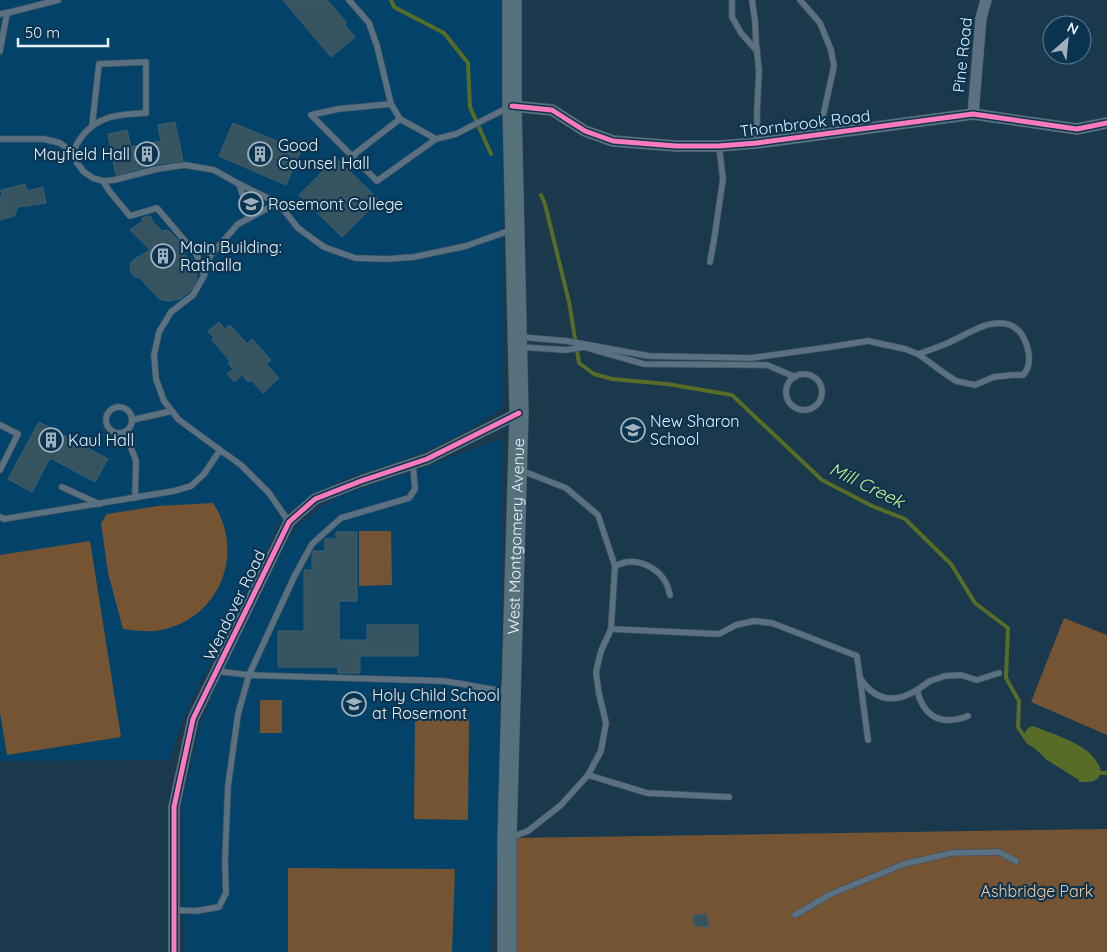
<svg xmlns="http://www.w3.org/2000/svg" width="1107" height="952" font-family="Quicksand,sans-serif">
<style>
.built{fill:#044369}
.green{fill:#745433}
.water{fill:#566c27}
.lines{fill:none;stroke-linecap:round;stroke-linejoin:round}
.stream{stroke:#566c27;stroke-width:4}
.building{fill:#365360;stroke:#425e6b}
.lane-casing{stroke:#425460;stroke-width:7}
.street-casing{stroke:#425460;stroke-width:12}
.primary-casing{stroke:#425460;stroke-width:20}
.lane{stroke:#5b7181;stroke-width:5.5}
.street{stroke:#5b7181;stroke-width:11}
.primary{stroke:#56707c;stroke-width:19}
.cycleway-casing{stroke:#0b3450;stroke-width:8}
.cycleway{stroke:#fd7abc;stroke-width:5}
.labels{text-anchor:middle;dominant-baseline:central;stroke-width:4.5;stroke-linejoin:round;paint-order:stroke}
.street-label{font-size:16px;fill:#e7f2fa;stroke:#0b3450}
.poi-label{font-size:16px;fill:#e7f2fa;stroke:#0b3450;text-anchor:start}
.park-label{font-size:16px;fill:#fac89b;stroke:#0b3450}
.water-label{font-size:18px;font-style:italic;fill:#cfef86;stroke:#0b3450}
</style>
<rect width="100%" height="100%" fill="#1a394c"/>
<g class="built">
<polygon points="0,0 503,0 502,408 472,428 435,447 392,464 347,478 317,492 292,510 279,524 224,641 197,688 184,716 169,760 0,761"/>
<polygon points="502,438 499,826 489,952 185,952 181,807 201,722 216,685 284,546 301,523 322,506 347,493 425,467"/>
</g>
<g class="green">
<path d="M213,503C244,549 223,612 169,628C154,633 139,631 123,629L108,573L101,523L107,514L158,506Z"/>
<polygon points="359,531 391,531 392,585 359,586"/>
<polygon points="90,541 121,737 7,755 0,712 0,555"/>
<polygon points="1064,618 1107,635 1107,735 1031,702"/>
<rect x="260" y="700" width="22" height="33"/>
<polygon points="415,719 469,719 468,820 414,819"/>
<polygon points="1107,829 1107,952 507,952 507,838"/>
<polygon points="288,868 455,869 452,952 288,952"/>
</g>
<path class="water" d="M1033,726C1052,734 1089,744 1098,764C1100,768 1102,771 1100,775C1096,783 1087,782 1079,782V780L1047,760L1024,738L1023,735L1028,728Z"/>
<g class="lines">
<g class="stream">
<polyline points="391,0 394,7 444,33 468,63 470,107 491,154"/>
<polyline points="541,195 545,204 569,302 579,363 594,374 612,379 667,384 732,395 822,480 872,506 905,519 951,564 975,603 1008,628 1006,678 1019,701 1018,727 1028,742 1033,745"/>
<polyline points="1096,773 1107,773"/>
</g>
</g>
<g class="building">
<polygon points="283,0 327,0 347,23 345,25 355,37 331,57"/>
<polygon points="175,122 183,161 156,164 116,175 108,134 127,130 131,147 161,141 158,125"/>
<polygon points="233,123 301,151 286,185 219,156"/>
<polygon points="336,158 379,200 342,237 299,195"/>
<polygon points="25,184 27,191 43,187 46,203 18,207 14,216 0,220 0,197 2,197 1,190"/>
<polygon points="147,216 151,217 153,222 162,231 167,230 170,232 179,241 186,250 183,252 195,268 197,279 191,290 180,299 168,301 159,299 140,278 135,277 131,272 130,265 133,260 150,250 130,230 142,222 142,218"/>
<polygon points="219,322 225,329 230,325 247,344 252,339 271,360 266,364 279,378 263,393 251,380 248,382 242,375 234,382 227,374 233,369 228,363 230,361 212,340 214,338 208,331"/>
<polygon points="39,422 108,459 95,482 50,458 32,492 8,479"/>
<polygon points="336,532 357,532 357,601 339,601 339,640 367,640 367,625 418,625 418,656 360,656 360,673 338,673 338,667 278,667 278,631 304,631 304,570 312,570 312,553 313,551 325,551 325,539 336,539"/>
<polygon points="707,914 709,927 694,926 693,915"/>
</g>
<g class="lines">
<g class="lane-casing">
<g id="lane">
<polyline points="349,0 369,23 377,46 391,104 400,119 436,139 456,134 509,107"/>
<polyline points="732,0 732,17 741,33 757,51"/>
<polyline points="752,0 755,21 756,42 759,71 757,111 757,143"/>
<polyline points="800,0 820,23 831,50 834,66 819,135"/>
<polyline points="7,13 58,0"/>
<polyline points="0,14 7,13 0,51"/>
<polyline points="391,104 338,109 311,115 377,181 436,139"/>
<polyline points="0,139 44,139 60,143 73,153 77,163 84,172 93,178 103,181 114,180 157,169 185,165 214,170 239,184"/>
<path d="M73,153C75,148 77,143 80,139C96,115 121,114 146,113V62L99,64L92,126"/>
<polyline points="352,156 400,119"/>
<polyline points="103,181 110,192 130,216 157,208 197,255 204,275"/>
<polyline points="278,203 298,228 324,247 355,258 387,259 414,257 466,246 511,230"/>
<polyline points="710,262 714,240 723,179 719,146"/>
<path d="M520,337L567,341L649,356L751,358L830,347L868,341L905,349L918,354L944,373L956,381L975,385L994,377L1012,375H1023C1035,363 1027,335 1014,327C1008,323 998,323 991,324C981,325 959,338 948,343C938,347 928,351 918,354"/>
<polyline points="520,347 566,350 584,347 644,364 767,365 795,377"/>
<circle cx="804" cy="392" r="18"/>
<circle cx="119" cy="420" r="13"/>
<polyline points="132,420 172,411"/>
<polyline points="0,425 18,434 0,470"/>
<polyline points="125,432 136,461 135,498"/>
<polyline points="220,450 179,420 164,401 156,379 154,355 159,332 171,312 193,295 204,276 210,256 238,224 278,203 239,184 250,217"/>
<polyline points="520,470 566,488 598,515 615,566 611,629 601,651 596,672 599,694 606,723 601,751 588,775 647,793 729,797"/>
<polyline points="62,487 99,504"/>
<polyline points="0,517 4,519 174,491 191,486 204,474 220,450 241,465 269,493 289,522"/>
<path d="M615,566C618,565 622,563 626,562C642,560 659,569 666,583C668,587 669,591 670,595"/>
<polyline points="611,629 719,634 736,625 754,621 772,623 857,656 868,740"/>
<path d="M216,671L249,675L444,681C466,684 487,690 509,691"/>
<path d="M860,678C875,701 894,704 917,690C924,718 942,726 968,716"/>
<polyline points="917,690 930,681 945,676 961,675 977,680 999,673"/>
<polyline points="509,838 528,831 561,805 588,775"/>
<polyline points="174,910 196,911 219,907 226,893 225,861 228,786 238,714 249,675 294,577 312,544 341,518 409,498 415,489 413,464"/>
<polyline points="795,915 831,894 904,864 952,853 999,852 1016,861"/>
</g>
</g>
<g class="street-casing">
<g id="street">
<polyline points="512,106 552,110 585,131 613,141 676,146 719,146 757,143 973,114 1077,129 1107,123"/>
<polyline points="973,114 981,18 986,0"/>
<polyline points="174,952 174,807 193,719 289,522 315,499 361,481 427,459 519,413"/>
</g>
</g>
<g class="primary-casing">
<g id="primary">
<path id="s1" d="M507,952V838L519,413L512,106V0"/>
</g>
</g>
<use href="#lane" class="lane"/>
<use href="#street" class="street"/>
<use href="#primary" class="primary"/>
<g class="cycleway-casing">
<g id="cycleway">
<polyline points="512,106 552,110 585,131 613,141 676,146 719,146 757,143 973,114 1077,129 1107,123"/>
<polyline points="174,952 174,807 193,719 289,522 315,499 361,481 427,459 519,413"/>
</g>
</g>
<use href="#cycleway" class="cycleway"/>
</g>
<defs>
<g id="building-ring" transform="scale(1.25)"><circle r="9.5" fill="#0b3450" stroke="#9fb1bd" stroke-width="1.5"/><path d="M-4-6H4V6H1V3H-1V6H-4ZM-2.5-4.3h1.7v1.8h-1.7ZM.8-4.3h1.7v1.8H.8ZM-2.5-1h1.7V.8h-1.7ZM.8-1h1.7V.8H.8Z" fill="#9fb1bd"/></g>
<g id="university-ring" transform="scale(1.25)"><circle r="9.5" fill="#0b3450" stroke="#9fb1bd" stroke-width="1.5"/><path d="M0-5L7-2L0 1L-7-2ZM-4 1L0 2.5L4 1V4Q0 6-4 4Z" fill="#9fb1bd"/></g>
<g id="school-ring" transform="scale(1.25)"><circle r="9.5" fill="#0b3450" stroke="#9fb1bd" stroke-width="1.5"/><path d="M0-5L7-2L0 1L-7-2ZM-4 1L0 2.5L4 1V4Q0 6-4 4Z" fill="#9fb1bd"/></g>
</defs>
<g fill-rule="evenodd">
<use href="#building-ring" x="147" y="154"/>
<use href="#building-ring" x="260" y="154"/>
<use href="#university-ring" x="251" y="204"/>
<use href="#building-ring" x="163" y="256"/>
<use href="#school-ring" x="633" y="430"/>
<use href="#building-ring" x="51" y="440"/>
<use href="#school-ring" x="354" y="704"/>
</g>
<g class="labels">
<g class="street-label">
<text transform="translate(962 55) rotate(-84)">Pine Road</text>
<text transform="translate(805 123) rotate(-7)">Thornbrook Road</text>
<text stroke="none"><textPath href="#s1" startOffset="416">West Montgomery Avenue</textPath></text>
<text transform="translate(234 605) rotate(-64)">Wendover Road</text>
</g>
<g class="poi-label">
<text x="278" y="145">Good<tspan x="278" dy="18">Counsel Hall</tspan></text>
<text x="130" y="154" text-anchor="end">Mayfield Hall</text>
<text x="268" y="204">Rosemont College</text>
<text x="180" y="247">Main Building:<tspan x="180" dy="18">Rathalla</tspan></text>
<text x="650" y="421">New Sharon<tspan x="650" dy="18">School</tspan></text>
<text x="68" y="440">Kaul Hall</text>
<text x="372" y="695">Holy Child School<tspan x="372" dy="18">at Rosemont</tspan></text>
</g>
<g class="park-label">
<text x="1037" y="891">Ashbridge Park</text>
</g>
<g class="water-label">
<text transform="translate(867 485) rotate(26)">Mill Creek</text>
</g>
</g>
<g transform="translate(1067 40) rotate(27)"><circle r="24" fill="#0b3450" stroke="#638094"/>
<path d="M0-4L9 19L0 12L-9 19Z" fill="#9fb1bd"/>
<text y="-8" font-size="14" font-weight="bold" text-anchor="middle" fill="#e7f2fa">N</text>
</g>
<path d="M18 38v8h90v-8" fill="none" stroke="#e7f2fa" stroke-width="2.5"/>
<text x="25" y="38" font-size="15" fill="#e7f2fa" stroke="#0b3450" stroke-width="4" paint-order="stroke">50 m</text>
</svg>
